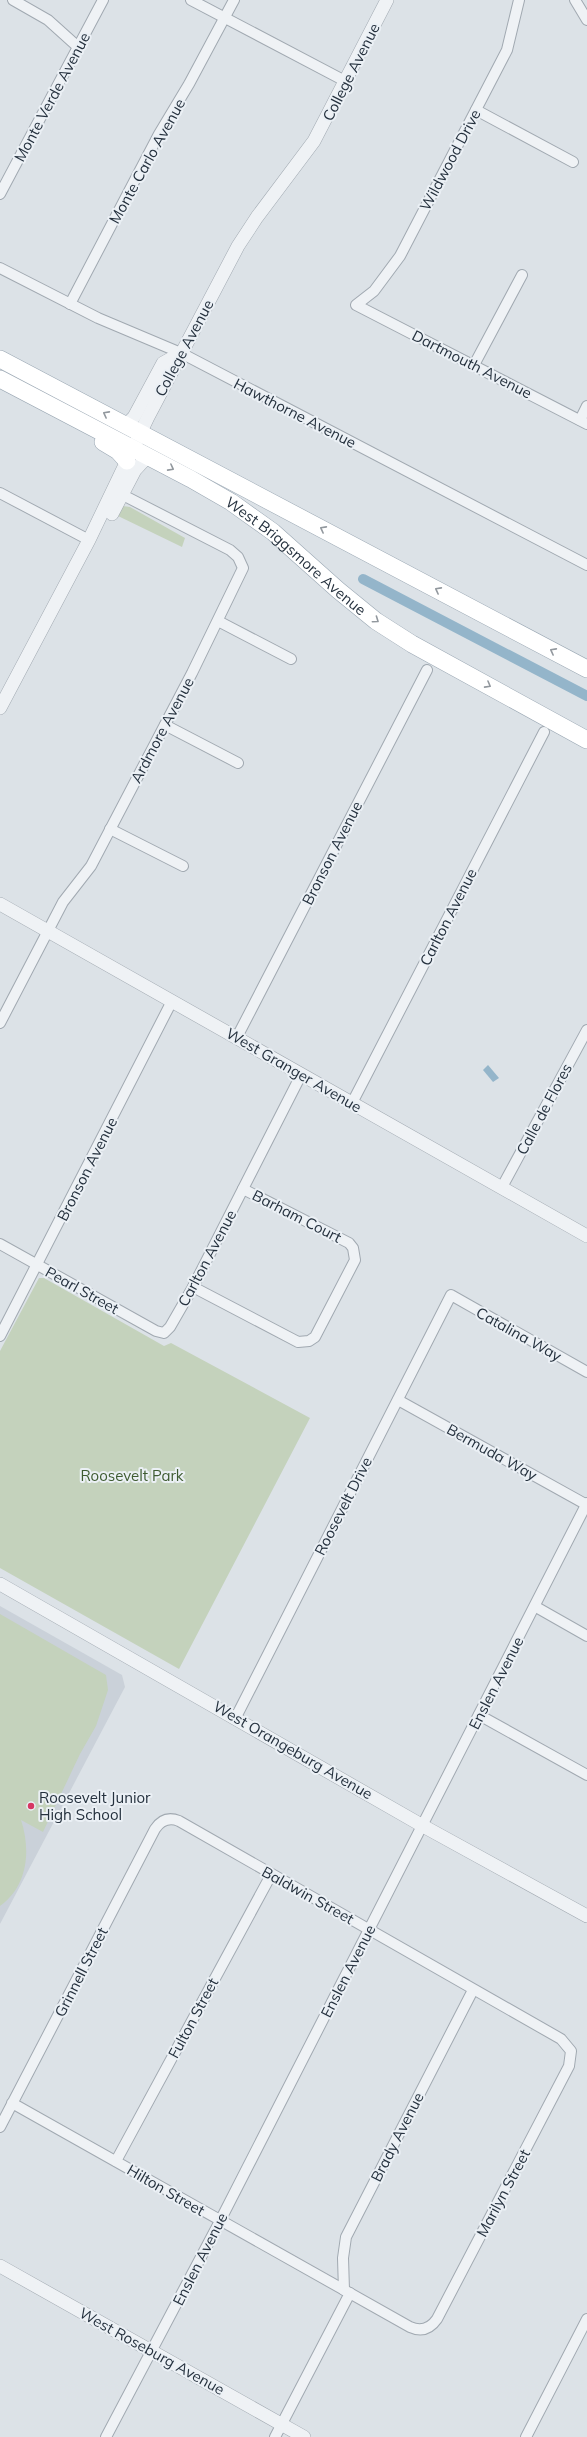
<svg xmlns="http://www.w3.org/2000/svg" width="587" height="2437" font-family="Mulish,sans-serif">
<style>
.built{fill:#cad1d9}
.green{fill:#c4d2bc}
.water{fill:#94b5ca}
.lines{fill:none;stroke-linecap:round;stroke-linejoin:round}
.canal{stroke:#94b5ca;stroke-width:10}
.minor-casing{stroke:#a1a9b1;stroke-width:12}
.tertiary-casing{stroke:#a1a9b1;stroke-width:14}
.primary-casing{stroke:#9aa7b3;stroke-width:18}
.minor{stroke:#eff2f5;stroke-width:10}
.tertiary{stroke:#eff2f5;stroke-width:13}
.primary{stroke:#fff;stroke-width:17}
.oneway{stroke:#92989e}
.poi-dot{fill:#d63762;stroke:#ebf0f5;stroke-width:1.5}
.labels{text-anchor:middle;dominant-baseline:central;stroke-width:4;stroke-linejoin:round;paint-order:stroke}
.street-label{font-size:15px;fill:#25313e;stroke:#ebf0f5}
.park-label{font-size:15px;fill:#3e5b31;stroke:#ebf0f5}
.poi-label{font-size:15px;fill:#25313e;stroke:#ebf0f5;text-anchor:start}
</style>
<rect width="100%" height="100%" fill="#dce2e7"/>
<polygon class="built" points="0,1606 122,1675 125,1687 0,1924"/>
<g class="green">
<polygon points="123,506 130,507 185,538 182,547 116,515"/>
<polygon points="39,1278 44,1278 164,1346 171,1343 310,1418 179,1669 0,1568 0,1351"/>
<path d="M0,1614L106,1675L108,1690L96,1726L80,1754L43,1832L21,1820C31,1850 28,1886 0,1906Z"/>
</g>
<polygon class="water" points="488,1065 499,1078 493,1082 483,1070"/>
<g class="lines">
<polyline class="canal" points="363,579 587,696"/>
<g class="minor-casing">
<g id="minor">
<polyline points="13,0 48,20 78,47"/>
<polyline points="191,0 345,81"/>
<polyline points="519,0 507,50 400,256 374,291 356,305 587,424"/>
<polyline points="575,0 587,20"/>
<polyline points="476,110 573,162"/>
<polyline points="0,194 103,0"/>
<polyline points="0,268 98,318 181,353 587,565"/>
<polyline points="70,304 159,134 189,84 234,0"/>
<polyline points="474,365 522,275"/>
<polyline points="580,420 587,406"/>
<polyline points="0,493 89,540"/>
<polyline points="218,621 291,659"/>
<polyline points="165,725 238,763"/>
<polyline points="110,829 183,866"/>
<polyline points="0,1023 63,902 91,866 192,673 243,568 238,557 230,550 117,492"/>
<polyline points="237,1037 427,670"/>
<polyline points="352,1103 544,732"/>
<polyline points="502,1187 587,1030"/>
<polyline points="0,1244 156,1331 164,1333 170,1327 193,1287 301,1075"/>
<polyline points="193,1287 298,1342 309,1341 315,1337 355,1260 353,1248 349,1243 243,1189"/>
<polyline points="0,1336 172,1001"/>
<polyline points="398,1400 587,1505"/>
<polyline points="536,1607 587,1636"/>
<polyline points="479,1715 587,1775"/>
<polyline points="236,1717 451,1295 587,1372"/>
<path d="M0,2127L155,1829C161,1820 169,1817 179,1821L561,2039L571,2051L569,2066L437,2319C430,2329 421,2332 410,2327L12,2103"/>
<polyline points="116,2161 271,1875"/>
<polyline points="344,2290 343,2258 346,2237 473,1990"/>
<polyline points="106,2437 220,2221 587,1503"/>
<polyline points="275,2437 350,2293"/>
<polyline points="526,2437 587,2319"/>
</g>
</g>
<g class="tertiary-casing">
<g id="tertiary">
<polyline points="126,425 134,417 163,363 181,353"/>
<polyline points="112,514 135,470 148,456"/>
<polyline points="0,708 89,540 148,417 238,246 257,217 314,141 387,0"/>
<polyline points="0,904 587,1236"/>
<polyline points="0,1584 423,1826 587,1916"/>
<polyline points="0,2266 304,2437"/>
</g>
</g>
<g class="primary-casing">
<g id="primary">
<polyline points="0,359 587,669"/>
<path id="s1" d="M0,379L191,479L231,502L273,532L338,590L376,621L412,644L587,740"/>
<polyline points="103,442 118,451 127,461"/>
</g>
</g>
<use href="#minor" class="minor"/>
<use href="#tertiary" class="tertiary"/>
<use href="#primary" class="primary"/>
</g>
<defs><path id="oneway-chevron" d="M-2-3.5L2.5 0L-2 3.5" fill="none" stroke-width="1.6" stroke-linecap="round" stroke-linejoin="round"/></defs>
<g class="oneway">
<use href="#oneway-chevron" transform="translate(106 414) rotate(-152)"/>
<use href="#oneway-chevron" transform="translate(171 468) rotate(28)"/>
<use href="#oneway-chevron" transform="translate(323 529) rotate(-152)"/>
<use href="#oneway-chevron" transform="translate(438 590) rotate(-152)"/>
<use href="#oneway-chevron" transform="translate(376 620) rotate(35)"/>
<use href="#oneway-chevron" transform="translate(553 651) rotate(-152)"/>
<use href="#oneway-chevron" transform="translate(488 685) rotate(29)"/>
</g>
<circle class="poi-dot" cx="31" cy="1806" r="4"/>
<g class="labels">
<g class="street-label">
<text transform="translate(351 72) rotate(-63)">College Avenue</text>
<text transform="translate(52 97) rotate(-62)">Monte Verde Avenue</text>
<text transform="translate(450 160) rotate(-62)">Wildwood Drive</text>
<text transform="translate(147 161) rotate(-61)">Monte Carlo Avenue</text>
<text transform="translate(184 348) rotate(-62)">College Avenue</text>
<text transform="translate(472 364) rotate(27)">Dartmouth Avenue</text>
<text transform="translate(295 413) rotate(27)">Hawthorne Avenue</text>
<text stroke="none"><textPath href="#s1" startOffset="346">West Briggsmore Avenue</textPath></text>
<text transform="translate(162 730) rotate(-62)">Ardmore Avenue</text>
<text transform="translate(332 853) rotate(-63)">Bronson Avenue</text>
<text transform="translate(448 917) rotate(-63)">Carlton Avenue</text>
<text transform="translate(294 1070) rotate(30)">West Granger Avenue</text>
<text transform="translate(544 1109) rotate(-62)">Calle de Flores</text>
<text transform="translate(87 1169) rotate(-63)">Bronson Avenue</text>
<text transform="translate(297 1216) rotate(27)">Barham Court</text>
<text transform="translate(207 1258) rotate(-62)">Carlton Avenue</text>
<text transform="translate(82 1290) rotate(29)">Pearl Street</text>
<text transform="translate(519 1334) rotate(29)">Catalina Way</text>
<text transform="translate(492 1452) rotate(29)">Bermuda Way</text>
<text transform="translate(343 1506) rotate(-63)">Roosevelt Drive</text>
<text transform="translate(496 1683) rotate(-63)">Enslen Avenue</text>
<text transform="translate(293 1750) rotate(30)">West Orangeburg Avenue</text>
<text transform="translate(308 1895) rotate(29)">Baldwin Street</text>
<text transform="translate(348 1971) rotate(-63)">Enslen Avenue</text>
<text transform="translate(81 1972) rotate(-63)">Grinnell Street</text>
<text transform="translate(193 2018) rotate(-62)">Fulton Street</text>
<text transform="translate(397 2137) rotate(-63)">Brady Avenue</text>
<text transform="translate(166 2190) rotate(30)">Hilton Street</text>
<text transform="translate(503 2193) rotate(-62)">Marilyn Street</text>
<text transform="translate(200 2259) rotate(-63)">Enslen Avenue</text>
<text transform="translate(152 2351) rotate(29)">West Roseburg Avenue</text>
</g>
<g class="park-label">
<text x="132" y="1475">Roosevelt Park</text>
</g>
<g class="poi-label">
<text x="39" y="1797">Roosevelt Junior<tspan x="39" dy="17">High School</tspan></text>
</g>
</g>
</svg>
